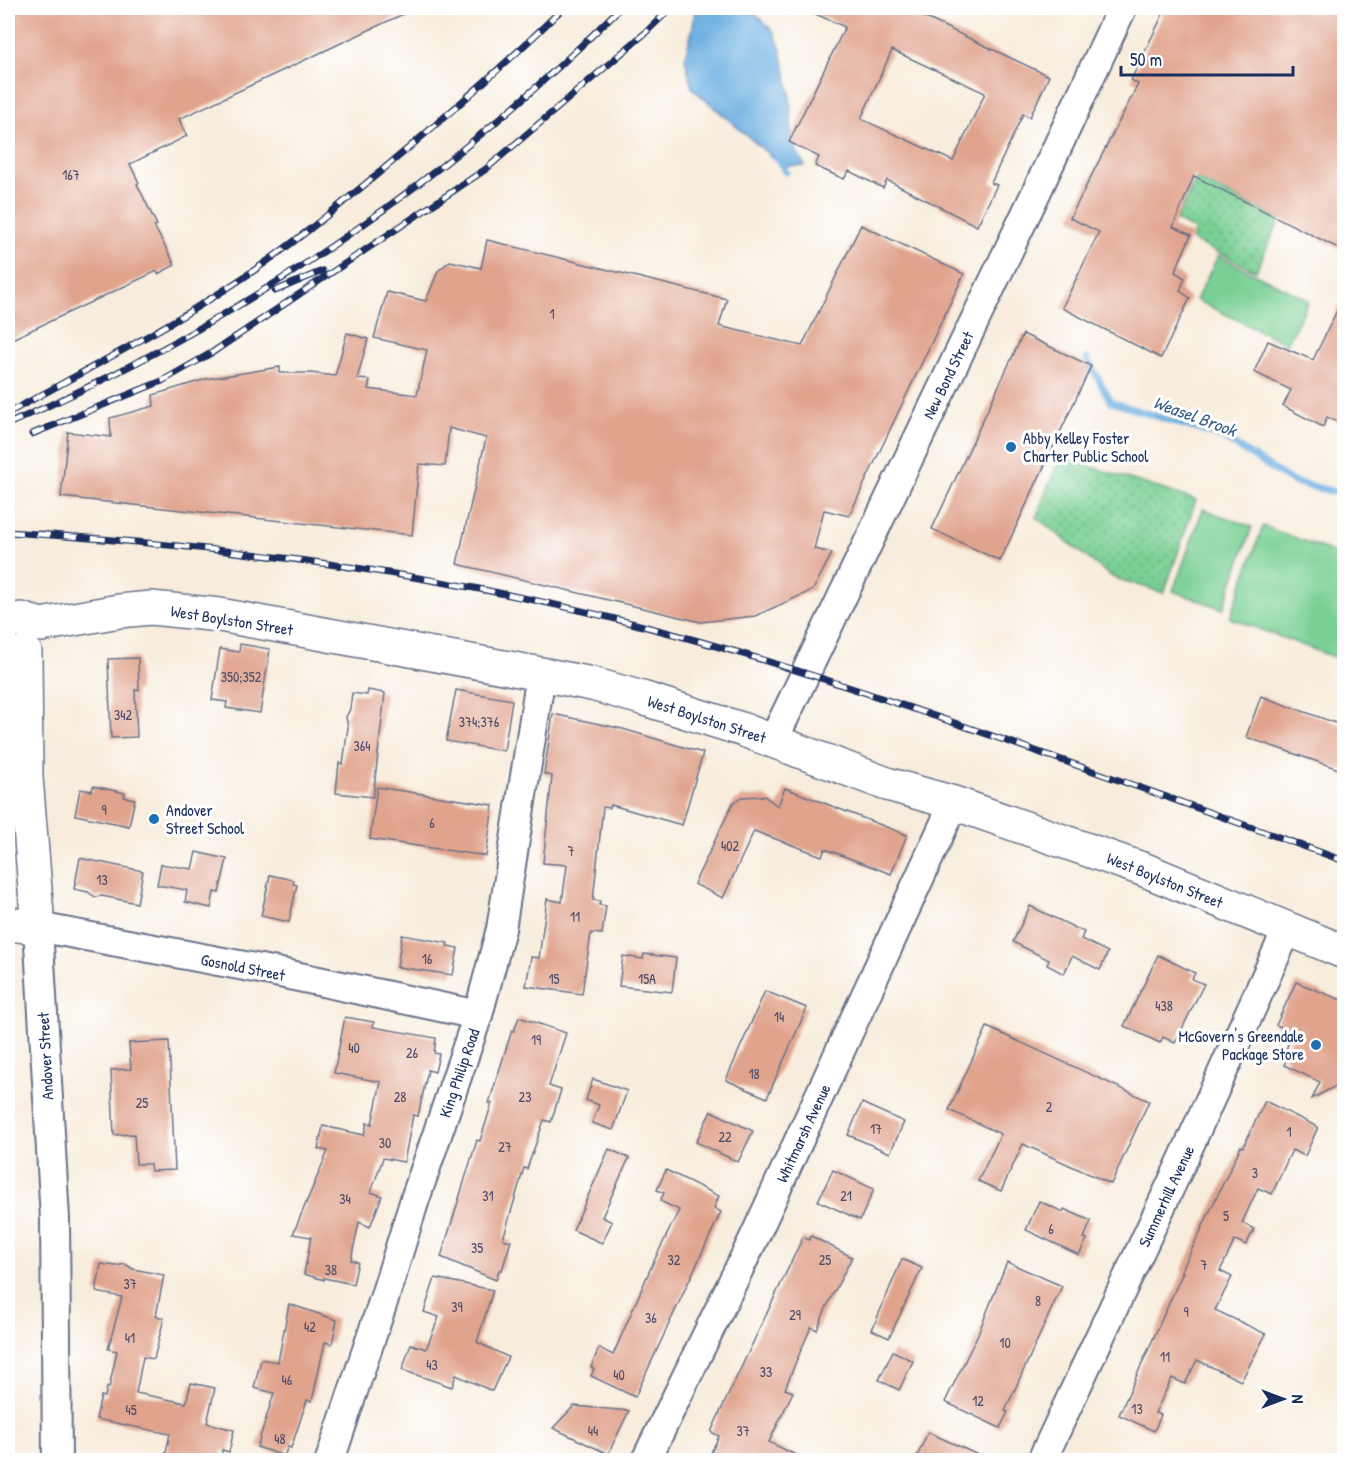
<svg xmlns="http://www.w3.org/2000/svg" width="1352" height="1468" font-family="'Patrick Hand',sans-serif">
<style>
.grass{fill:#7ad094;stroke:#4a8079;stroke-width:1.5}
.park{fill:url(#park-dots);stroke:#4a8079;stroke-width:1.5}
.water{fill:#6cafe1;stroke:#446fa0;stroke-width:1.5}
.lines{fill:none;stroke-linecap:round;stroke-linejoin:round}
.stream{stroke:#6cafe1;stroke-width:7}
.building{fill:#e0a38c;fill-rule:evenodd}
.street-casing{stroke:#68728a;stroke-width:32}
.secondary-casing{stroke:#68728a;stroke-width:36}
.street{stroke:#fff;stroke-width:28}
.secondary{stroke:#fff;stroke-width:33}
.rail-casing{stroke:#1b2f5e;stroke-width:7}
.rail{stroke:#fff;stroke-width:4.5;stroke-dasharray:14;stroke-linecap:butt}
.poi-dot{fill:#1f6fb2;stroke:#fff;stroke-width:2}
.labels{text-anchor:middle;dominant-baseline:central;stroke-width:6;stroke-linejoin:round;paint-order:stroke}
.number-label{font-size:14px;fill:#4c4c6a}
.street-label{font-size:16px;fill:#1b2f5e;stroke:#fff}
.poi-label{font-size:16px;fill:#1b2f5e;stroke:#fff;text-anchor:start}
.water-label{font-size:18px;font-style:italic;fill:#375c8c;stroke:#fff}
</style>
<defs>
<pattern id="park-dots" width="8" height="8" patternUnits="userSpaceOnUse" patternTransform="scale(1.5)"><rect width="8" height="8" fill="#7ad094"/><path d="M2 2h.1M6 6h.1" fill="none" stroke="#63a97c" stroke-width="1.8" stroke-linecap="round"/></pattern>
</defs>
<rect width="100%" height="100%" fill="#fff"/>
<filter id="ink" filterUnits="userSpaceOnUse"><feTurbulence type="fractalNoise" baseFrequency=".0167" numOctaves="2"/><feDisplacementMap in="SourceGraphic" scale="12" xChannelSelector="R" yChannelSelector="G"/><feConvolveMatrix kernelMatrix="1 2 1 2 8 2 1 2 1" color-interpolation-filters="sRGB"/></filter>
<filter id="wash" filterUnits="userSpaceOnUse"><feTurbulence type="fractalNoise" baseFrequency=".008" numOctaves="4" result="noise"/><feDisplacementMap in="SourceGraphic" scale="24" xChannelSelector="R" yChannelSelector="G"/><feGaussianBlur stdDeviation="1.35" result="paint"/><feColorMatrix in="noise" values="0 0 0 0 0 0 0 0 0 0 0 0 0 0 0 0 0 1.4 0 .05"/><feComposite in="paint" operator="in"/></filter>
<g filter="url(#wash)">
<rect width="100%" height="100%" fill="#f8eddd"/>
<g class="grass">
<polygon points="1218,256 1309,300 1287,344 1196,300"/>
<polygon points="1203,509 1252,527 1223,609 1173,591"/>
<polygon points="1263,526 1344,556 1344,661 1230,618"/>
</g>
<g class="park">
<polygon points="1196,179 1280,219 1256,271 1191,240 1195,230 1176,221"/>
<polygon points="1060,457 1196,500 1164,593 1112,577 1036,517"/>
</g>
<polygon class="water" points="695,8 749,8 774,32 781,50 790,93 792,142 805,166 782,166 692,88 685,58 693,26"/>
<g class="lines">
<g class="stream">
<polyline points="778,159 786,172"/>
<polyline points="1087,359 1111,402 1222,437 1293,482 1344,494"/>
</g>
</g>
<g id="blocks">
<g class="building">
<polygon points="8,8 416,8 179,119 187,136 130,164 139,183 137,184 157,225 154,226 175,265 158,274 157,271 8,341"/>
<path d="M802,8H905L1049,76L1030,117L1023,114L991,183L997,185L977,226L887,180L883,188L849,171L844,179L815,166L819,157L789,142L845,27ZM892,50L985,93L953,161L861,119Z"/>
<polygon points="1166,8 1344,8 1344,251 1194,176 1173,227 1191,235 1175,272 1185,278 1180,291 1190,298 1161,358 1062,308 1099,232 1070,218 1138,84 1131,80"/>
<polygon points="861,225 964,274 849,516 824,510 814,549 832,553 813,590 755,616 701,622 457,564 486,438 449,428 445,466 419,464 412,535 61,497 68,432 111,437 110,418 154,406 153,395 206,379 280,367 280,373 311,373 335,376 347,333 368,339 357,379 370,380 368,389 417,395 427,350 374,338 387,292 426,301 438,271 450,261 481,268 487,240 727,299 719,326 802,346"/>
<polygon points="1344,296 1344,425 1327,417 1323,427 1283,406 1291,390 1254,372 1268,341 1313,360"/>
<polygon points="1023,334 1091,366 1000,561 932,529"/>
<polygon points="240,644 270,649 260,713 226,708 227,702 212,700 220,649 239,652"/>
<polygon points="138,658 139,690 135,690 137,737 111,738 108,659"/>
<polygon points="368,690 385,693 373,797 336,793 339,763 343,764 348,727 346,717 350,709 352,693 367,695"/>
<polygon points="456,690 512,700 504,751 446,741"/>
<polygon points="1261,696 1344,726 1344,771 1246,737"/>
<polygon points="553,714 623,729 703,753 682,825 611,805 610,808 603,807 593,900 600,901 599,905 606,906 602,934 591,933 582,994 526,986 531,957 539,958 547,899 562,902 567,865 543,863 552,776 544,774"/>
<polygon points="93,786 125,793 124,797 135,799 129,826 75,815 80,789 92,791"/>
<polygon points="377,787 493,805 486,856 370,839"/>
<polygon points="785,788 907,835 891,874 825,849 822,856 754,831 723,898 694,884 733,803 742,797 764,796 778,806"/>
<polygon points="196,852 227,859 219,893 214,892 211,908 185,902 187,890 157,885 161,864 192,869"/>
<polygon points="80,858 143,871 137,903 102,896 95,897 88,892 74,889"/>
<polygon points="270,875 294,880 293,884 297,885 289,922 261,916"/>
<polygon points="1030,906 1084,932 1081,939 1108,952 1100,970 1072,956 1064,974 1047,965 1049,960 1013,942"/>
<polygon points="402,935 448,943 447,946 458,948 453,975 397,967"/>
<polygon points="644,954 676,958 672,992 619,986 623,956 643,959"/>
<polygon points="1158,955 1195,973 1192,979 1204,984 1175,1043 1163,1037 1160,1043 1124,1026"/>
<polygon points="1296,982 1344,1001 1344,1077 1341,1083 1312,1099 1320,1082 1284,1065 1287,1059 1283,1057 1293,1032 1276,1025"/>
<polygon points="765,991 807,1008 767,1098 726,1080"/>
<polygon points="345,1017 374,1022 373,1027 436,1038 434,1053 439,1054 435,1072 428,1070 418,1116 413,1115 404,1162 383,1158 371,1192 382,1196 370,1227 359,1222 351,1260 358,1262 353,1284 324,1278 324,1280 304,1274 311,1237 293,1234 328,1151 318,1149 323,1126 364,1135 367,1123 372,1124 381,1082 334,1073"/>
<polygon points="519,1017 566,1033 549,1086 561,1090 551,1122 544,1120 527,1169 524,1168 503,1239 511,1241 502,1270 499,1270 496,1280 441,1257 477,1140 480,1141 492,1103 489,1103 512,1030 514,1031"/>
<polygon points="987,1027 1149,1101 1111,1184 1023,1144 1001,1191 978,1181 1001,1134 949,1110"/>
<polygon points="169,1041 175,1170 151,1171 150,1164 136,1164 134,1134 114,1135 111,1070 131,1069 129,1043"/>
<polygon points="593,1079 627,1091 613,1130 592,1123 599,1105 586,1100"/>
<polygon points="1265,1101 1318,1127 1305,1156 1292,1150 1272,1194 1258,1188 1242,1223 1254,1229 1246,1245 1235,1240 1220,1271 1232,1277 1215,1310 1266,1334 1241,1381 1197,1360 1185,1384 1172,1378 1155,1413 1161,1415 1154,1431 1119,1415 1183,1272 1181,1272 1241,1146 1243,1147"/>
<polygon points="862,1103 904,1122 890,1153 848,1135"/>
<polygon points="711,1111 753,1131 738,1162 696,1142"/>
<polygon points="609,1149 629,1158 602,1217 612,1222 602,1243 573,1230"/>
<polygon points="666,1170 719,1196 714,1208 721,1212 635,1397 591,1376 594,1369 591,1367 599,1348 613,1355 652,1265 679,1210 660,1201 664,1193 657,1190"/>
<polygon points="833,1170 874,1189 860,1220 818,1201"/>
<polygon points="1039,1201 1063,1212 1064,1209 1091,1221 1084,1238 1087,1239 1079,1255 1026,1230"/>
<polygon points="811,1236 852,1257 826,1308 817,1330 811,1327 795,1364 785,1389 793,1392 769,1442 808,1461 707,1461 719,1436 711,1432 722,1408 803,1237 809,1240"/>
<polygon points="902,1259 922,1268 889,1338 872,1330"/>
<polygon points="1007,1262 1062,1286 1005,1411 1008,1412 1000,1428 945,1402 978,1334"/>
<polygon points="101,1264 116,1266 125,1264 133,1269 164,1275 156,1316 164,1318 154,1359 143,1357 136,1393 186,1403 191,1383 215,1388 207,1423 234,1430 229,1452 222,1450 221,1461 164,1461 170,1434 96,1419 101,1396 105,1397 107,1387 109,1388 117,1351 108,1349 122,1297 96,1292"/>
<polygon points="435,1278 493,1290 477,1342 508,1357 492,1391 456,1375 452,1387 402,1370 411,1344 426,1349 439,1317 424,1312"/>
<polygon points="289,1304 337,1320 332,1344 325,1342 312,1401 307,1400 291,1448 288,1447 284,1456 257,1447 274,1393 254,1388 261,1359 278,1362"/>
<polygon points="893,1351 913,1361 899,1390 879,1380"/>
<polygon points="574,1406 629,1411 608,1454 553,1428"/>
<polygon points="928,1432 991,1461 915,1461"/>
</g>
</g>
</g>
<g filter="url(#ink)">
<use href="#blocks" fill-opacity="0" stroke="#68728a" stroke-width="1.5"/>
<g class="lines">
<g class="street-casing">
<g id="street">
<polyline points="773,741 1035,195 1122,8"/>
<polyline points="57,1460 55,1219 38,927 271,971 478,1015"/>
<polyline points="330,1460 384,1299 415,1199 478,1015 501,929 541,674"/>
<polyline points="646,1460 754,1238 954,803"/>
<polyline points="1042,1460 1179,1168 1287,930"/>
</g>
</g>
<g class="secondary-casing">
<g id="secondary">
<polyline points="8,623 21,619 41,625 119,611 151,608 220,615 541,674 592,684 642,698 741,729 887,784 954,803 1145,870 1344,952"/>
<polyline points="8,924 38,927 26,777 25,652"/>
</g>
</g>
<use href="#street" class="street"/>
<use href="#secondary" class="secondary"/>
<g class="rail-casing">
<g id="rail">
<polyline points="275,291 322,271"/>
<path d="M8,413C92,367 179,322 259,267C310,231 357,191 405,151C459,105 513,58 563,8"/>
<path d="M8,424C237,324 443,185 620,8"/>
<polyline points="32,434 162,381 213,352 486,169 644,34 671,8"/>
<path d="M8,532C220,546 432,571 639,625C729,648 817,676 905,706C1052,756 1199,808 1344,861"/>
</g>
</g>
<use href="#rail" class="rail"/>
</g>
</g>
<g class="poi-dot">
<circle cx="1011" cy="447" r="6"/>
<circle cx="154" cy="819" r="6"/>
<circle cx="1316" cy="1045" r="6"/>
</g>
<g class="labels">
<g class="number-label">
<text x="71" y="174">167</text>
<text x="552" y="313">1</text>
<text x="241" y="676">350;352</text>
<text x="123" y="714">342</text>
<text x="479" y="721">374;376</text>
<text x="362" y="745">364</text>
<text x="104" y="809">9</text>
<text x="432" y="822">6</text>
<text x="730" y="845">402</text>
<text x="571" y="850">7</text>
<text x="102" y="879">13</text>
<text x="575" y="916">11</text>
<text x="427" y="958">16</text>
<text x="554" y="978">15</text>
<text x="647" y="978">15A</text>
<text x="1164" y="1005">438</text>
<text x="779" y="1016">14</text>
<text x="536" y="1039">19</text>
<text x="354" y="1047">40</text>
<text x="412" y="1052">26</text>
<text x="754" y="1073">18</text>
<text x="400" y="1096">28</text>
<text x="525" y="1096">23</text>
<text x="142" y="1102">25</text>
<text x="1049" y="1106">2</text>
<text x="876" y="1128">17</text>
<text x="1289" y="1131">1</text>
<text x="725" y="1136">22</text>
<text x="385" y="1142">30</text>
<text x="505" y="1146">27</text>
<text x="1255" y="1172">3</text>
<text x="488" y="1195">31</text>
<text x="846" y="1195">21</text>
<text x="345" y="1198">34</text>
<text x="1226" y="1215">5</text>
<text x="1051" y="1228">6</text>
<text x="477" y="1247">35</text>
<text x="674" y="1259">32</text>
<text x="825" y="1259">25</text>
<text x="1204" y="1264">7</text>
<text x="331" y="1269">38</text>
<text x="130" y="1283">37</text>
<text x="1038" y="1300">8</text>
<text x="457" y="1306">39</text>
<text x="1186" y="1311">9</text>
<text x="795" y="1314">29</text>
<text x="651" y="1317">36</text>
<text x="310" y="1326">42</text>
<text x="130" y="1337">41</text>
<text x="1005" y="1342">10</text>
<text x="1165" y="1356">11</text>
<text x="432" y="1364">43</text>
<text x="766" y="1371">33</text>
<text x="619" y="1374">40</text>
<text x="287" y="1379">46</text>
<text x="978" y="1400">12</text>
<text x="1137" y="1408">13</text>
<text x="131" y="1409">45</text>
<text x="593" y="1430">44</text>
<text x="743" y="1430">37</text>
<text x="280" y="1438">48</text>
</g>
<g class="street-label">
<text transform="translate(948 375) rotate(-64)">New Bond Street</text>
<text transform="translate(232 620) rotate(9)">West Boylston Street</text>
<text transform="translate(707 719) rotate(18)">West Boylston Street</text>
<text transform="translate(1165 880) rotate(22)">West Boylston Street</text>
<text transform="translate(243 967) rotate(11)">Gosnold Street</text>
<text transform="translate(45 1056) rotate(-93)">Andover Street</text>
<text transform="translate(459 1073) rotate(-71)">King Philip Road</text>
<text transform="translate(803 1133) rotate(-65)">Whitmarsh Avenue</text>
<text transform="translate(1166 1196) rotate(-65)">Summerhill Avenue</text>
</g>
<g class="poi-label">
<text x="1023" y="438">Abby Kelley Foster<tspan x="1023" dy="18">Charter Public School</tspan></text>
<text x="166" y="810">Andover<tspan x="166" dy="18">Street School</tspan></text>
<text x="1304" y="1036" text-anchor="end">McGovern's Greendale<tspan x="1304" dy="18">Package Store</tspan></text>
</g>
<g class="water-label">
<text transform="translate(1195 416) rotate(20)">Weasel Brook</text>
</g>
</g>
<rect width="1352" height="1468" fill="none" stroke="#fff" stroke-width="30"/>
<g transform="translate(1283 1399) rotate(90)" stroke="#ffffff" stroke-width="4.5" paint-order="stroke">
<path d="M0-4.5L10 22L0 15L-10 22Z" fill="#1b2f5e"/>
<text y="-9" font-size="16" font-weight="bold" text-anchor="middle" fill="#1b2f5e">N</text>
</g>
<path d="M1121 66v9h172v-9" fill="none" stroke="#1b2f5e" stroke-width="3"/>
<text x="1130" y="66" font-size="18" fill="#1b2f5e" stroke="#ffffff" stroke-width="4.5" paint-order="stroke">50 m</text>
</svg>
